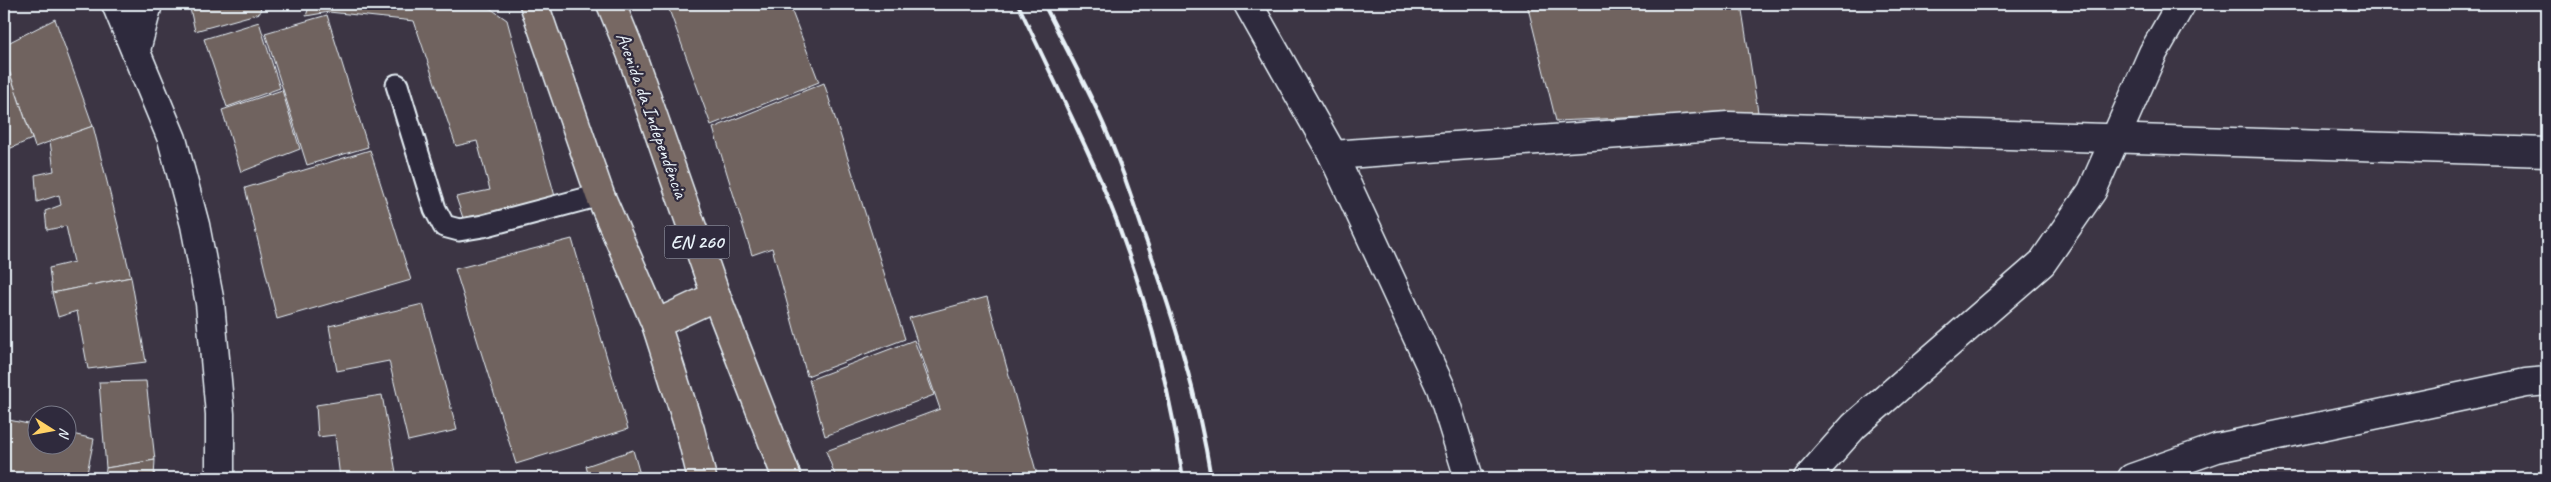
<svg xmlns="http://www.w3.org/2000/svg" width="2551" height="482" font-family="Caveat,sans-serif">
<style>
.building{fill:#70635f;stroke:#e8f1f8}
.lines{fill:none;stroke-linecap:round;stroke-linejoin:round}
.lane-casing{stroke:#e8f1f8;stroke-width:25}
.street-casing{stroke:#e8f1f8;stroke-width:31}
.secondary-casing{stroke:#e8f1f8;stroke-width:31}
.primary-casing{stroke:#e8f1f8;stroke-width:31}
.lane{stroke:#2f2a3d;stroke-width:21}
.street{stroke:#2f2a3d;stroke-width:28}
.secondary{stroke:#2f2a3d;stroke-width:28}
.primary{stroke:#776864;stroke-width:28}
.rail{stroke:#e8f1f8;stroke-width:4}
.labels{text-anchor:middle;dominant-baseline:central;stroke-width:4.5;stroke-linejoin:round;paint-order:stroke}
.shield{fill:#2f2a3d;stroke:#b0b5c0;stroke-width:1}
.shield-label{font-size:19px;font-weight:bold;fill:#e8f1f8}
.street-label{font-size:20px;fill:#e8f1f8;stroke:#2f2a3d}
</style>
<rect width="100%" height="100%" fill="#3c3544"/>
<filter id="ink" filterUnits="userSpaceOnUse"><feTurbulence type="fractalNoise" baseFrequency=".02" numOctaves="2"/><feDisplacementMap in="SourceGraphic" scale="10" xChannelSelector="R" yChannelSelector="G"/><feConvolveMatrix kernelMatrix="1 2 1 2 8 2 1 2 1" color-interpolation-filters="sRGB"/></filter>
<g filter="url(#ink)">
<g class="building">
<polygon points="189,4 261,4 260,13 195,31"/>
<polygon points="310,4 484,4 507,20 556,200 465,224 456,197 490,190 477,141 456,146 414,21 329,12 306,16"/>
<polygon points="667,4 789,4 819,82 711,125"/>
<polygon points="1527,4 1741,4 1758,112 1556,121"/>
<polygon points="327,15 368,147 307,165 265,33"/>
<polygon points="55,19 93,126 35,147 4,56 4,45"/>
<polygon points="259,22 280,88 227,107 204,39"/>
<polygon points="4,56 32,139 4,151"/>
<polygon points="824,83 905,339 807,376 772,248 752,255 713,128"/>
<polygon points="282,90 300,149 241,172 222,110"/>
<polygon points="93,126 131,277 52,293 49,268 74,262 66,226 47,230 45,211 61,205 59,195 37,202 35,175 54,171 50,141"/>
<polygon points="370,150 411,280 277,319 245,188"/>
<polygon points="572,239 628,429 516,464 455,269"/>
<polygon points="131,277 146,362 88,369 77,311 58,317 52,293"/>
<polygon points="987,297 1038,478 836,478 826,451 940,409 909,318"/>
<polygon points="423,304 457,430 408,441 389,361 337,371 329,326"/>
<polygon points="914,340 934,395 825,436 809,380"/>
<polygon points="146,381 155,460 106,468 99,382"/>
<polygon points="382,395 397,478 340,478 335,435 318,437 316,405"/>
<polygon points="4,419 38,426 38,444 68,444 68,433 94,439 86,478 4,478"/>
<polygon points="633,450 641,478 589,478 586,466"/>
<polygon points="155,460 154,478 105,478 106,468"/>
</g>
<g class="lines">
<g class="lane-casing">
<polyline id="lane" points="397,85 435,209 444,226 459,230 483,226 600,195"/>
</g>
<g class="street-casing">
<g id="street">
<polyline points="1333,155 1728,126 2547,152"/>
<polyline points="1808,478 1854,426 2042,263 2092,191 2153,53 2181,4"/>
<polyline points="2132,478 2217,448 2526,383 2547,381"/>
</g>
</g>
<g class="secondary-casing">
<g id="secondary">
<polyline points="116,4 172,139 195,225 210,303 220,414 220,478"/>
<polyline points="1248,4 1333,155 1441,388 1469,478"/>
<polyline points="136,50 148,4"/>
</g>
</g>
<g class="primary-casing">
<g id="primary">
<polyline points="534,4 600,195 656,324 690,430 702,478"/>
<polyline points="611,4 631,53 716,296 787,478"/>
<polyline points="656,324 716,296"/>
</g>
</g>
<use href="#lane" class="lane"/>
<use href="#street" class="street"/>
<use href="#secondary" class="secondary"/>
<use href="#primary" class="primary"/>
<g class="rail">
<path d="M1018,4C1045,62 1074,120 1100,179C1140,274 1168,377 1183,478"/>
<path d="M1044,4C1062,40 1081,76 1098,112C1117,153 1131,195 1145,237C1173,316 1198,396 1211,478"/>
</g>
</g>
</g>
<g class="labels">
<rect class="shield" x="664.5" y="225.5" width="65" height="33" rx="4"/>
<g class="shield-label">
<text x="697" y="242">EN 260</text>
</g>
<g class="street-label">
<text transform="translate(652 115) rotate(70)">Avenida da Independência</text>
</g>
</g>
<rect width="2551" height="482" fill="none" stroke="#2f2a3d" stroke-width="20"/>
<rect x="10" y="10" width="2531" height="462" fill="none" stroke="#e8f1f8" stroke-width="2" filter="url(#ink)"/>
<g transform="translate(52 430) rotate(101)"><circle r="24" fill="#2f2a3d" stroke="#797a88"/>
<path d="M0-4L9 19L0 12L-9 19Z" fill="#ffd166"/>
<text y="-8" font-size="14" font-weight="bold" text-anchor="middle" fill="#e8f1f8">N</text>
</g>
</svg>
